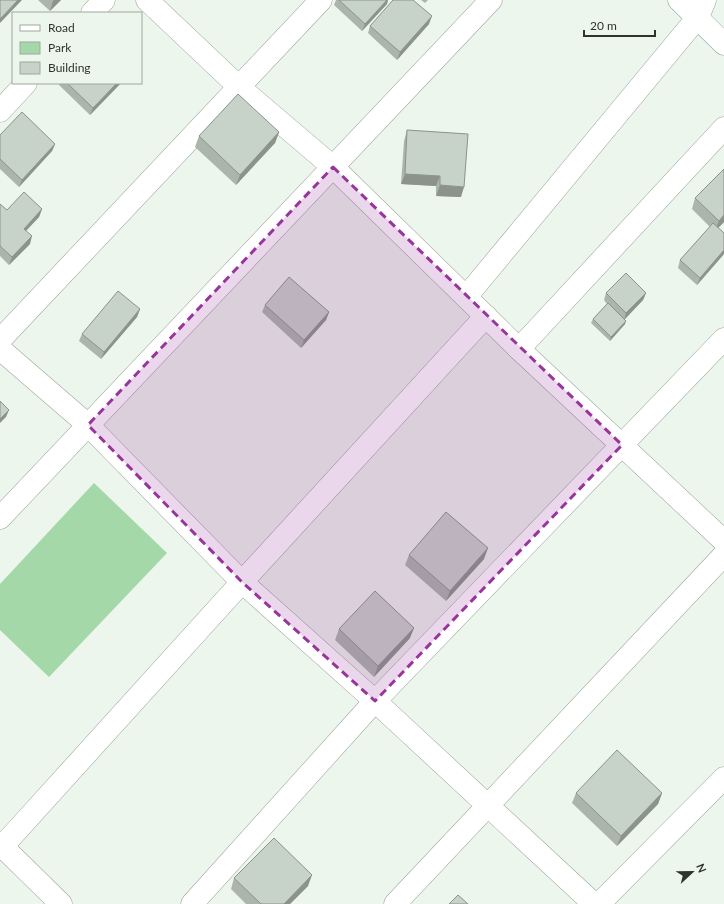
<svg xmlns="http://www.w3.org/2000/svg" width="724" height="904" font-family="Lato,sans-serif">
<style>
.green{fill:#a5d8a8}
.lines{fill:none;stroke-linecap:round;stroke-linejoin:round}
.minor-casing{stroke:#9aa49a;stroke-width:23}
.minor{stroke:#fff;stroke-width:22}
.wall{fill:#abb5ac}
.shaded-wall{fill:#8b938c}
.building{fill:#c7d2c8;stroke:#8b938c}
.marked{fill:#98359c;fill-opacity:0.2;stroke:#98359c;stroke-width:3;stroke-dasharray:8 5;stroke-linejoin:round}
</style>
<rect width="100%" height="100%" fill="#ecf6ec"/>
<polygon class="green" points="94,483 167,553 49,677 0,630 0,584"/>
<g class="lines">
<g class="minor-casing">
<g id="minor">
<polyline points="147,0 239,87 333,167 519,349 724,541"/>
<polyline points="679,0 724,44"/>
<polyline points="92,13 104,0"/>
<polyline points="0,111 26,83"/>
<polyline points="466,297 698,17 705,0"/>
<polyline points="0,340 321,0"/>
<polyline points="0,349 88,425 242,582 375,701 594,904"/>
<polyline points="519,349 724,128"/>
<polyline points="0,518 491,0"/>
<polyline points="2,846 61,904"/>
<polyline points="0,849 242,582 486,316"/>
<polyline points="192,904 375,701 724,339"/>
<polyline points="395,904 724,555"/>
<polyline points="599,904 724,778"/>
</g>
</g>
<use href="#minor" class="minor"/>
</g>
<g class="wall">
<polygon points="38,0 61,0 50,11"/>
<polygon points="336,0 388,0 387,4 362,31 334,5"/>
<polygon points="421,0 428,0 425,3"/>
<polygon points="429,24 397,60 368,33 370,26"/>
<polygon points="60,83 121,83 90,115 59,85"/>
<polygon points="407,130 461,197 436,196 436,186 401,184 404,141"/>
<polygon points="279,132 275,143 236,185 195,147 199,136"/>
<polygon points="0,135 55,144 52,151 19,187 0,169"/>
<polygon points="724,169 724,222 718,228 724,233 724,254 697,285 678,268 680,260 710,227 692,209 695,198"/>
<polygon points="0,204 7,210 42,209 39,217 26,231 30,244 9,265 0,256"/>
<polygon points="606,293 646,293 643,300 625,319 625,324 610,341 591,323 593,319 607,304 604,300"/>
<polygon points="265,305 329,312 326,320 301,348 262,312"/>
<polygon points="140,309 137,317 101,359 79,341 82,334"/>
<polygon points="409,555 484,559 446,601 405,565"/>
<polygon points="339,629 410,638 374,677 335,640"/>
<polygon points="576,793 662,793 658,804 617,846 572,803"/>
<polygon points="234,878 308,886 290,904 246,904 231,889"/>
</g>
<g class="shaded-wall">
<polygon points="18,0 22,0 0,23 0,19"/>
<polygon points="54,0 61,0 50,11 53,1"/>
<polygon points="387,0 388,0 387,4 362,31 365,24"/>
<polygon points="432,16 429,24 397,60 400,52"/>
<polygon points="117,83 121,83 90,115 93,108"/>
<polygon points="279,132 275,143 236,185 240,175"/>
<polygon points="55,144 52,151 19,187 22,180"/>
<polygon points="405,174 440,176 436,186 401,184"/>
<polygon points="440,185 464,187 461,197 436,196"/>
<polygon points="42,209 39,217 21,236 24,229"/>
<polygon points="724,215 724,222 715,231 719,221"/>
<polygon points="32,236 30,244 9,265 12,257"/>
<polygon points="724,250 724,254 697,285 700,278"/>
<polygon points="646,293 643,300 624,320 626,313"/>
<polygon points="140,309 137,317 101,359 104,352"/>
<polygon points="329,312 326,320 301,348 304,340"/>
<polygon points="626,321 625,324 610,341 611,337"/>
<polygon points="9,410 6,417 0,423 0,419"/>
<polygon points="488,548 484,559 446,601 450,591"/>
<polygon points="414,628 410,638 374,677 378,666"/>
<polygon points="662,793 658,804 617,846 621,836"/>
<polygon points="312,875 308,886 290,904 284,904"/>
</g>
<g class="building">
<polygon points="0,0 18,0 0,19"/>
<polygon points="339,0 387,0 365,24"/>
<polygon points="393,0 413,0 432,16 400,52 370,26"/>
<polygon points="67,83 117,83 93,108"/>
<polygon points="238,94 279,132 240,175 199,136"/>
<polygon points="22,112 55,144 22,180 0,159 0,135"/>
<polygon points="407,130 468,134 464,187 440,185 440,176 405,174"/>
<polygon points="724,169 724,215 719,221 695,198"/>
<polygon points="24,192 42,209 24,229 32,236 12,257 0,246 0,204 7,210"/>
<polygon points="713,223 724,233 724,250 700,278 680,260"/>
<polygon points="626,273 646,293 626,313 606,293"/>
<polygon points="289,277 329,312 304,340 265,305"/>
<polygon points="118,291 140,309 104,352 82,334"/>
<polygon points="608,303 626,321 611,337 593,319"/>
<polygon points="0,401 9,410 0,419"/>
<polygon points="446,512 488,548 450,591 409,555"/>
<polygon points="375,591 414,628 378,666 339,629"/>
<polygon points="617,750 662,793 621,836 576,793"/>
<polygon points="274,838 312,875 284,904 261,904 234,878"/>
<polygon points="458,895 468,904 449,904"/>
</g>
<path class="marked" d="M333,167L622,445L375,701L242,582L88,425Z"/>
<rect x="12" y="12" width="130" height="72" fill="#ecf6ec" stroke="#a0a8a0"/>
<rect x="20" y="25" width="20" height="6" fill="#ffffff" stroke="#a0a8a0"/>
<text x="48" y="32" font-size="12" fill="#2f332f">Road</text>
<rect x="20" y="42" width="20" height="12" fill="#a5d8a8" stroke="#a0a8a0"/>
<text x="48" y="52" font-size="12" fill="#2f332f">Park</text>
<rect x="20" y="62" width="20" height="12" fill="#c7d2c8" stroke="#a0a8a0"/>
<text x="48" y="72" font-size="12" fill="#2f332f">Building</text>
<g transform="translate(692 872) rotate(68)" stroke="#ecf6ec" stroke-width="3" paint-order="stroke">
<path d="M0-3L7 15L0 10L-7 15Z" fill="#2f332f"/>
<text y="-6" font-size="11" font-weight="bold" text-anchor="middle" fill="#2f332f">N</text>
</g>
<path d="M584 30v6h71v-6" fill="none" stroke="#2f332f" stroke-width="2"/>
<text x="590" y="30" font-size="12" fill="#2f332f" stroke="#ecf6ec" stroke-width="3" paint-order="stroke">20 m</text>
</svg>
